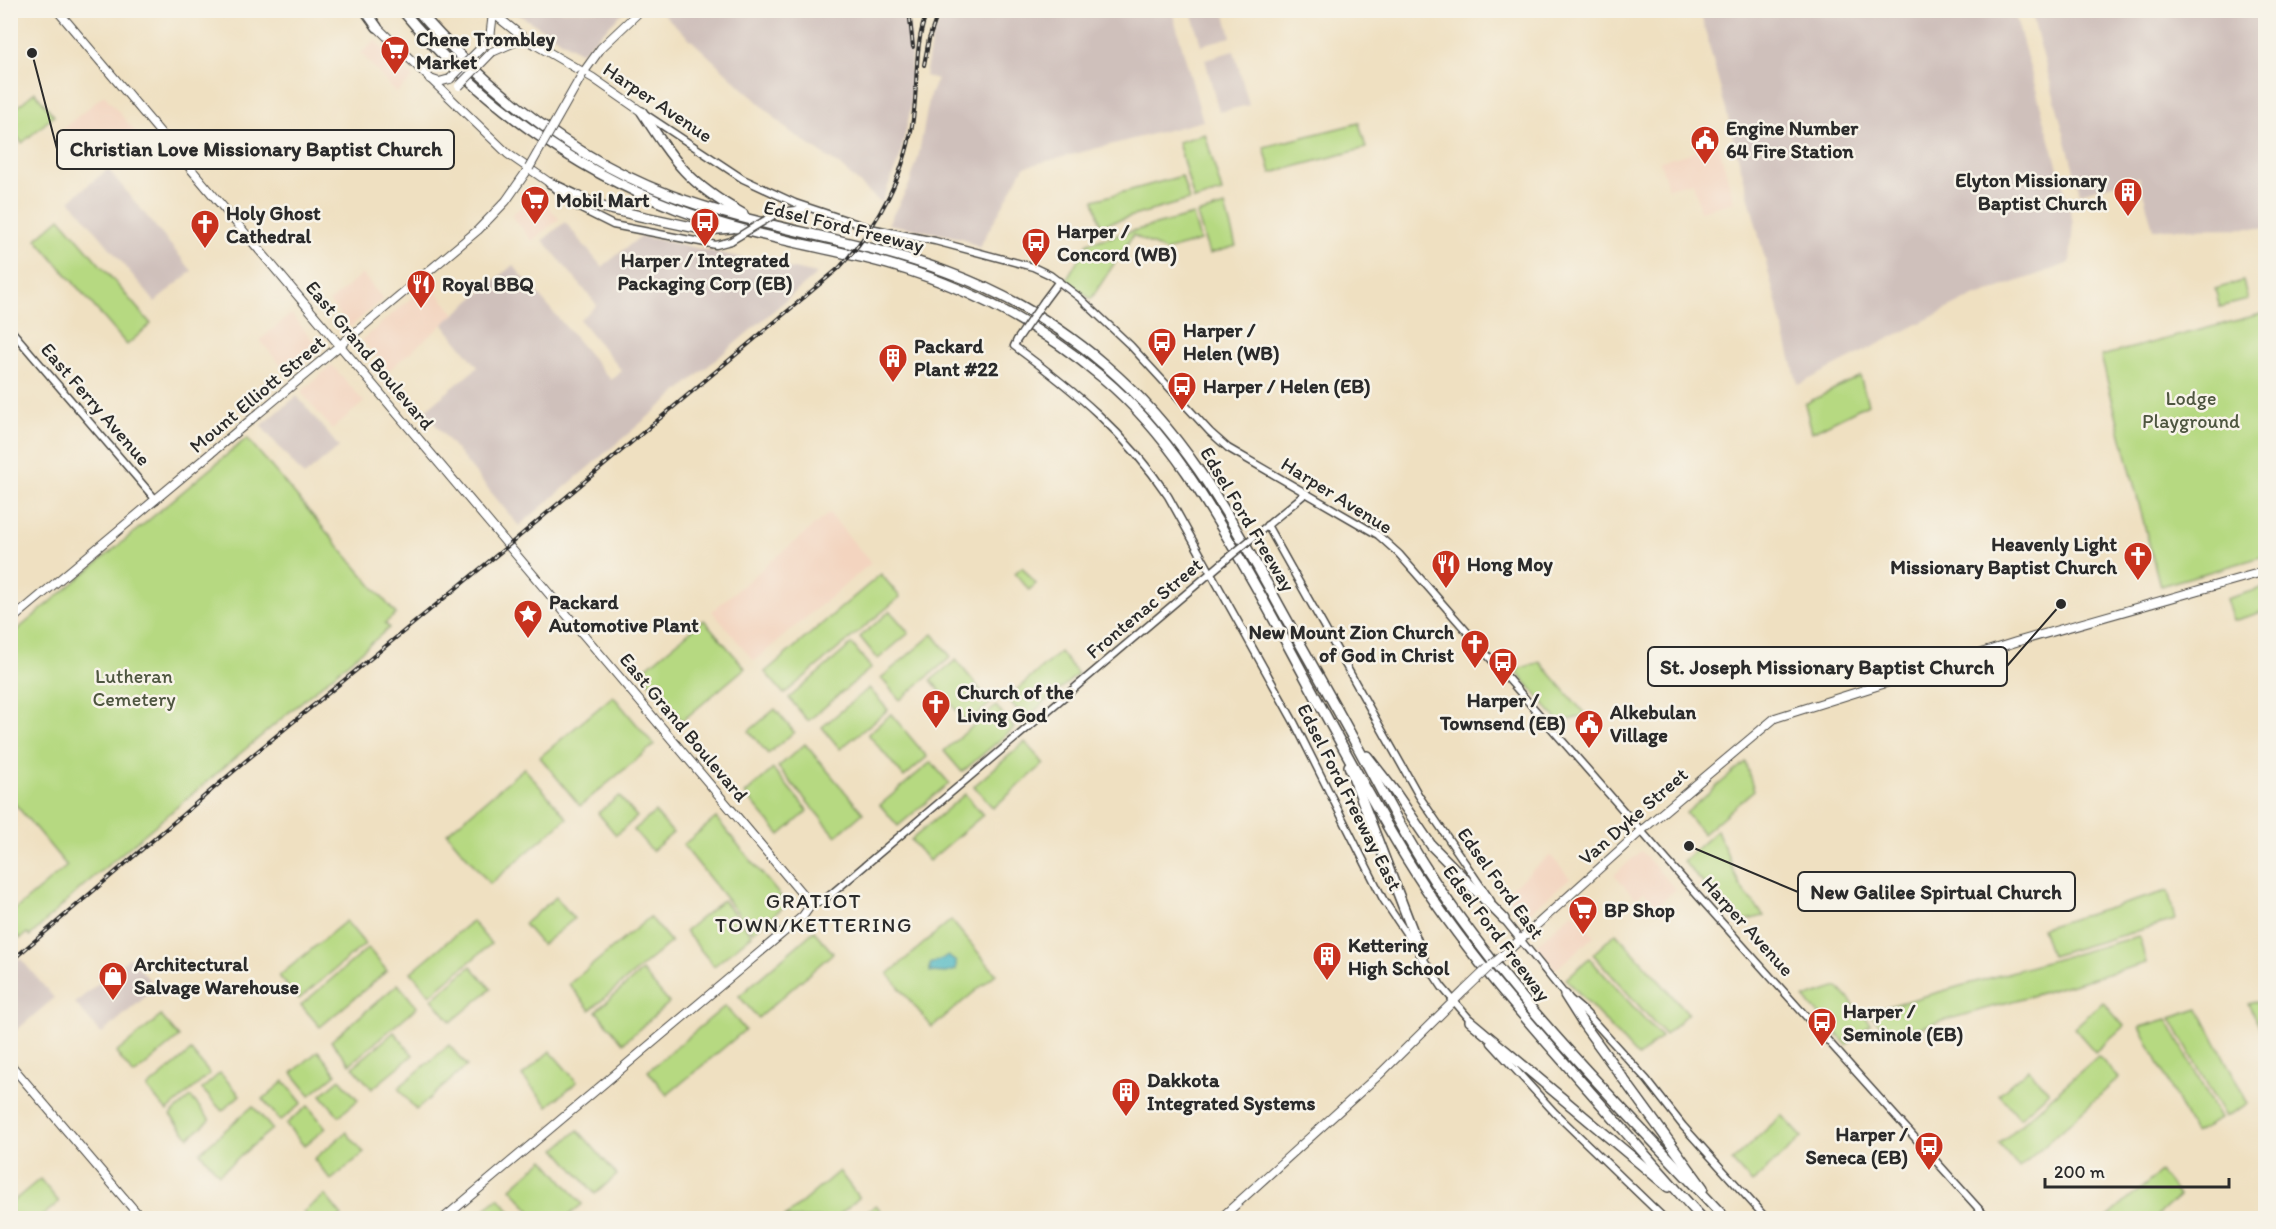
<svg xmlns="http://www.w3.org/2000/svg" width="2276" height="1229" font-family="Itim,sans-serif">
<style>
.built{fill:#f3d4bf}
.industrial{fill:#cfc0bb}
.green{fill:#b6d981;stroke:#708256;stroke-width:1.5}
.water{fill:#48b6c1;stroke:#3a7076;stroke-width:1.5}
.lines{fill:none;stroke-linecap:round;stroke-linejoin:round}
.minor-casing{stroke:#484642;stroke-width:9}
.major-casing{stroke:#484642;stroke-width:10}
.highway-casing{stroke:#484642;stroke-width:12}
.minor{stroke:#fff;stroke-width:6}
.major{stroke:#fff;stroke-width:8}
.highway{stroke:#fff;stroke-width:9}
.rail-casing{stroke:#2b2b2b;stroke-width:4}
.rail{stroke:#f7f3e8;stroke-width:1.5;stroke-dasharray:4.5;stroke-linecap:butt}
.minor-bridge-casing{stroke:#484642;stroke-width:9;stroke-linecap:butt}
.major-bridge-casing{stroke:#484642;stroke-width:10;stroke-linecap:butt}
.minor-bridge{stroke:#fff;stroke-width:6}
.major-bridge{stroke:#fff;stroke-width:8}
.labels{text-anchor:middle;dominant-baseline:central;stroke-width:5;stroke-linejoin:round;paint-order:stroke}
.poi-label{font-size:20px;font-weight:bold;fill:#2b2b2b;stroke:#f7f3e8;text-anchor:start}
.street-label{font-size:20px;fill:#2b2b2b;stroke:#f7f3e8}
.park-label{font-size:20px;fill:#4e5640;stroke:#f7f3e8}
.neighbourhood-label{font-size:21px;letter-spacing:1.5px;fill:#2b2b2b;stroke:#f7f3e8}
.leader{fill:none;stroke:#2b2b2b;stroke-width:2}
.callout-dot{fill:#2b2b2b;stroke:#f7f3e8;stroke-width:2}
.callout{fill:#f7f3e8;stroke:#2b2b2b;stroke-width:2}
.callout-label{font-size:21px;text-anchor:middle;font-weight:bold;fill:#2b2b2b}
</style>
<rect width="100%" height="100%" fill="#f7f3e8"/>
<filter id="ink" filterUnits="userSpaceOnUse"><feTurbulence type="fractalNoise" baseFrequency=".0167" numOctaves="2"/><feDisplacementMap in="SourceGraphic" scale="12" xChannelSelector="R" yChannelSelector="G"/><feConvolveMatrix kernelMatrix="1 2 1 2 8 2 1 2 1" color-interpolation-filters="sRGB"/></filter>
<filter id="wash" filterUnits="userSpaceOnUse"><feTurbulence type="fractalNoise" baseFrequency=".008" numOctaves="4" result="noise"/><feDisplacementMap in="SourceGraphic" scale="24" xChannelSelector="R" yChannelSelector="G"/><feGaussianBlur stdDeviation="1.35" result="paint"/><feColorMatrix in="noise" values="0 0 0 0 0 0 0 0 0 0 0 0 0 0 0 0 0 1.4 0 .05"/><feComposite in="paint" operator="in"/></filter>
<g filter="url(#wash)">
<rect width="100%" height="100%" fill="#efe0c1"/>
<g class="built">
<polygon points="375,41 413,78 396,93 361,53"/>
<polygon points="104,95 146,144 114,170 96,149 83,160 59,132"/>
<polygon points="1719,146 1734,202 1700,211 1693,182 1668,188 1660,161"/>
<polygon points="538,194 559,219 532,241 511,215"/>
<polygon points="362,274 383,299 350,327 329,302"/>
<polygon points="429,283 455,314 388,371 362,340"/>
<polygon points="291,314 321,350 290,376 260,340"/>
<polygon points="332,365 364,402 332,429 301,392"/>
<polygon points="829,513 871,563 754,661 712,611"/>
<polygon points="1641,851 1675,889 1657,906 1644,892 1636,899 1614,875"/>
<polygon points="1550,855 1570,878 1524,917 1504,894"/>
<polygon points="1573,912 1594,936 1556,969 1535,946"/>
</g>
<g class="industrial">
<polygon points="513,11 624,11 581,53"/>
<polygon points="660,11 906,11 911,33 911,107 900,158 881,203 839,165 789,131"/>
<polygon points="944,11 1172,11 1203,121 1024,167 979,248 961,238 888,224 909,185 918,158 930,95 937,79 925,76 932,38"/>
<polygon points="1191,11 1224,11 1231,37 1201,45"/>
<polygon points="1700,11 2014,11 2073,222 2070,263 1965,300 1798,385"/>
<polygon points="2031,11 2265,11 2265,228 2153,229 2139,177 2080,193"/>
<polygon points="1234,51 1249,105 1219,112 1205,59"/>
<polygon points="108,169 192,271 155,302 70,200"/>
<polygon points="565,222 602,267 641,236 817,274 519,526 424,411 478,367 443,324 513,265 611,380 622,371 580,320 597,305 543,240"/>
<polygon points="297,396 339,447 304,476 261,426"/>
<polygon points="130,957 156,988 101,1034 75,1003"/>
<polygon points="20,958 54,998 11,1035 11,966"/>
</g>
<g class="green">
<polygon points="35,92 54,116 22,143 11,128 11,112"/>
<polygon points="1359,123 1366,148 1271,173 1264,147"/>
<polygon points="1205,134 1222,192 1194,200 1178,142"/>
<polygon points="1182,176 1189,200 1101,225 1094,200"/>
<polygon points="1225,206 1236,246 1209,254 1197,214"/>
<polygon points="1193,215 1200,241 1165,251 1133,235 1091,299 1066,280 1088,243"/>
<polygon points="60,218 151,324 127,345 36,239"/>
<polygon points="2243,281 2248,300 2220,307 2215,289"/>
<polygon points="2265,313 2265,556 2160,586 2101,356"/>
<polygon points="1860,376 1868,404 1812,432 1805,404"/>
<polygon points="247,438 396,614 385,623 389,628 82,887 30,936 27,933 20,939 11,927 11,913 67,866 11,799 11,635"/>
<polygon points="1022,567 1036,584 1029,590 1015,573"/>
<polygon points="881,574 900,597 784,694 765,672"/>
<polygon points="2265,587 2265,611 2233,621 2226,599"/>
<polygon points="890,611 909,633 878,659 860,637"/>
<polygon points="704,620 745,668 682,721 641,672"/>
<polygon points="933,634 951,657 900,700 881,678"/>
<polygon points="852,644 871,668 808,721 789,698"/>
<polygon points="1060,652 1078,674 1025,719 1007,698"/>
<polygon points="956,660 991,703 967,723 931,680"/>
<polygon points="1540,662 1586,715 1560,723 1515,670"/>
<polygon points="869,688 888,710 840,749 822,727"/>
<polygon points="613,696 654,745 580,806 540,757"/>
<polygon points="996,706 1014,728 962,772 944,751"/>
<polygon points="775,709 794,732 768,754 749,731"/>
<polygon points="891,714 927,757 904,777 868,734"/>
<polygon points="1025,742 1044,764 993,808 974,786"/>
<polygon points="805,744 863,813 836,836 778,767"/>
<polygon points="931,762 949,783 898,826 880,805"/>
<polygon points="1745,762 1754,790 1703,834 1686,813"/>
<polygon points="524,768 567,818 490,884 447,833"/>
<polygon points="773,769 808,811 780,835 745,794"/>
<polygon points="965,794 983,815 929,861 911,840"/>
<polygon points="619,796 637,817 616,835 598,813"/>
<polygon points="655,812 673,833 652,851 634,830"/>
<polygon points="716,818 787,904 753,932 683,845"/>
<polygon points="1717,830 1740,886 1764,916 1738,922 1683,861"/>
<polygon points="2168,891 2175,920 2051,956 2042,928"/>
<polygon points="556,897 574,919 542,945 524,924"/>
<polygon points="723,900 752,935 714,966 685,931"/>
<polygon points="650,917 671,942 590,1010 569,984"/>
<polygon points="951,920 996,974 932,1027 888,974"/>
<polygon points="346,921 365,944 299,999 279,976"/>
<polygon points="472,921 491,944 430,995 411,972"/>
<polygon points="814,931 833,953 758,1018 739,996"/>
<polygon points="1616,933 1688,1013 1665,1035 1593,954"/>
<polygon points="2139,936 2146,963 1890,1036 1868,1012"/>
<polygon points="368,948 387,971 320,1027 301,1005"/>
<polygon points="1589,958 1661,1037 1638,1057 1566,979"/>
<polygon points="471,966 491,989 451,1022 432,999"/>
<polygon points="642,971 669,1003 623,1043 596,1011"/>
<polygon points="398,984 417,1007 350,1064 331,1041"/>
<polygon points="1838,987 1871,1024 1847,1045 1804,998"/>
<polygon points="2265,999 2266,999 2265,1038 2248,1004"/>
<polygon points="2103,1002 2124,1026 2095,1052 2074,1028"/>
<polygon points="725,1006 745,1030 667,1095 648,1071"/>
<polygon points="2199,1009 2248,1104 2225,1117 2171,1018"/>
<polygon points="161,1016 179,1037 134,1075 116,1053"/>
<polygon points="2167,1019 2220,1119 2194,1133 2140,1027"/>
<polygon points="394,1032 413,1055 372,1089 353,1067"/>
<polygon points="449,1045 467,1066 416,1110 398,1088"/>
<polygon points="191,1051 210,1074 167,1111 147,1088"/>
<polygon points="318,1051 336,1074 310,1095 292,1073"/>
<polygon points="550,1051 577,1082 548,1106 522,1076"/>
<polygon points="2098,1056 2119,1078 2019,1168 1999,1144"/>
<polygon points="2028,1069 2049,1092 2020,1118 1999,1094"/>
<polygon points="220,1073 240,1095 222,1111 202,1089"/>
<polygon points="340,1079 358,1100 339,1116 321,1095"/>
<polygon points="284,1081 302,1103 280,1121 263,1099"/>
<polygon points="191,1097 210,1120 189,1137 170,1115"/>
<polygon points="253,1106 272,1129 219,1174 200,1152"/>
<polygon points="308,1106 326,1128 304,1146 286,1124"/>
<polygon points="1782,1115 1802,1137 1752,1183 1732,1161"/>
<polygon points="578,1130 617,1175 595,1194 556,1149"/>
<polygon points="346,1132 364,1153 331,1180 314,1159"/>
<polygon points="544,1159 582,1204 566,1218 536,1218 511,1188"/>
<polygon points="839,1171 859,1198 835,1218 784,1218"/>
<polygon points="2160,1172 2179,1196 2155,1218 2107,1218"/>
<polygon points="40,1179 59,1202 40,1218 11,1218 11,1203"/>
<polygon points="325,1195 342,1216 340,1218 308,1218 303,1212"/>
<polygon points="499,1198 516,1218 480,1218 477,1215"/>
<polygon points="876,1205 887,1218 860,1218"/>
</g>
<polygon class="water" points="948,956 956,962 956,970 946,973 930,972 930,964"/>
</g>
<g filter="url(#ink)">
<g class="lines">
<g class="minor-casing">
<g id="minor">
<polyline points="645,114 743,179 795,203 870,228 935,241 1033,267 1050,275 1080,298 1131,346 1210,432 1228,448 1378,535 1399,554 1698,896 1987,1218"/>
<polyline points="555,188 577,207 613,225 716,245 731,241"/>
<polyline points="779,212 805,209"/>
<polyline points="1044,301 1059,281"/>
<polyline points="10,329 156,500"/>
<path d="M1017,340L1014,346C1075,391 1125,432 1168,496L1295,724L1383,899L1416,948"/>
<polyline points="1267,525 1419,796 1491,901"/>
<polyline points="1257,534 1306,493"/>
<polyline points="809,906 823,901 1221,564"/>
<polyline points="1502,917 1565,995 1586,1013 1647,1080 1683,1126 1766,1218"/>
<polyline points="1422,957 1442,987 1472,1022"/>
<polyline points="1491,1043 1555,1113 1664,1218"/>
</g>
</g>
<g class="major-casing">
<g id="major">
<polyline points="57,10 808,901 808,909 803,916 444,1218"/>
<polyline points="489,10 524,38 593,78 642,112"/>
<polyline points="377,27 508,154 550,183"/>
<polyline points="484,45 490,38 493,13"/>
<polyline points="492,52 524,38"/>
<polyline points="583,73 601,48 641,10"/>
<polyline points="430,79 439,82 450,79"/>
<polyline points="10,621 478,230 506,201 529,168"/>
<polyline points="1511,948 1642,830 1775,718 2016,642 2266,571"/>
<polyline points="10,1064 141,1218"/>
<polyline points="1221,1218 1381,1073 1465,990"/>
</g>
</g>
<g class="highway-casing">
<g id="highway">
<polyline points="365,10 377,27"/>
<path d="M402,10C475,98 570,168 677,209C738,232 802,243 865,258C952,279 1034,320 1103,378C1173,437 1215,515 1260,594C1309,683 1355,774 1408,861C1459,944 1522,1015 1586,1087C1625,1131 1662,1175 1702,1218"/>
<path d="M417,10C487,89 570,157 670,195C760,229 857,238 947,272C1005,293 1060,326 1106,366C1181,430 1223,505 1270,589C1298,641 1328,692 1356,744C1378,784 1399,826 1424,865C1507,996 1620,1105 1725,1218"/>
<path d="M642,112C675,163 689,184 743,214"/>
<polyline points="550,183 598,206 640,216 706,230 732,228"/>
<polyline points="1367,756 1395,792 1431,845 1504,919"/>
<polyline points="1349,766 1423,958"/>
<polyline points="1565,995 1584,1025 1703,1188"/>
<polyline points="1470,1021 1668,1187"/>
</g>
</g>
<use href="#minor" class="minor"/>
<use href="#major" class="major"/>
<use href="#highway" class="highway"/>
<g class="rail-casing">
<g id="rail">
<polyline points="909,10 913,47"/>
<polyline points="924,65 929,39 939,10"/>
<path d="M10,962L248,759L509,545L839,268C879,225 908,170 914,111C918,77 914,43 928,10"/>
</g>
</g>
<use href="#rail" class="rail"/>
<g class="minor-bridge-casing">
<g id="minor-bridge">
<polyline points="731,241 779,212"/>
<polyline points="1017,340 1044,301"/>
<polyline points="1221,564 1257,534"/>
</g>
</g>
<g class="major-bridge-casing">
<g id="major-bridge">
<polyline points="450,79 484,45"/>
<polyline points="459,86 492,52"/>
<polyline points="529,168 583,73"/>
<polyline points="1492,965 1511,948"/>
<polyline points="1465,990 1488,968"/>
</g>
</g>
<use href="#minor-bridge" class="minor-bridge"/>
<use href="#major-bridge" class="major-bridge"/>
</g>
</g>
<defs>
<g id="supermarket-pin" transform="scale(1.5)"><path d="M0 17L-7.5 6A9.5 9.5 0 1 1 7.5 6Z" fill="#c8321e" stroke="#f7f3e8"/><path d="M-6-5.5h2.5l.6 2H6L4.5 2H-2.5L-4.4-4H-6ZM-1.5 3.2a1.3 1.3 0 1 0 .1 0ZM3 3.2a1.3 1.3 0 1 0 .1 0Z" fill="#fff"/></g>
<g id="civic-pin" transform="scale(1.5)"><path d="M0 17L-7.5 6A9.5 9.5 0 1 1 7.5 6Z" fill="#c8321e" stroke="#f7f3e8"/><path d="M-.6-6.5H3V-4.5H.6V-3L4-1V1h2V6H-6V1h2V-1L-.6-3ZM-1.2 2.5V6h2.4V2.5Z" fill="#fff"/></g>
<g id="building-pin" transform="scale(1.5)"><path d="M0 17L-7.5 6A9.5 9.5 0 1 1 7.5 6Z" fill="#c8321e" stroke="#f7f3e8"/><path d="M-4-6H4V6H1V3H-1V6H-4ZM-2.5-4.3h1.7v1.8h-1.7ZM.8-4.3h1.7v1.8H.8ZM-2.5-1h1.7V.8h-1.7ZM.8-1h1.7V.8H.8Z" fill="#fff"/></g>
<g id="bus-pin" transform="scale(1.5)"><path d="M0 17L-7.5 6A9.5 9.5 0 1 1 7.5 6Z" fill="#c8321e" stroke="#f7f3e8"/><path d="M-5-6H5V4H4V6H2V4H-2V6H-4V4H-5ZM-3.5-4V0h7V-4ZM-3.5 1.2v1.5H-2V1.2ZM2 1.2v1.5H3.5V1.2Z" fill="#fff"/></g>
<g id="church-pin" transform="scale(1.5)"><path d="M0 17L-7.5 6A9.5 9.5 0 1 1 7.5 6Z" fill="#c8321e" stroke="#f7f3e8"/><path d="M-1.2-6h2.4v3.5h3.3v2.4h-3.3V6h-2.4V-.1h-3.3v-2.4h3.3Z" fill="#fff"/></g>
<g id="restaurant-pin" transform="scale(1.5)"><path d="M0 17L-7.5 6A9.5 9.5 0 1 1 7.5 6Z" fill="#c8321e" stroke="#f7f3e8"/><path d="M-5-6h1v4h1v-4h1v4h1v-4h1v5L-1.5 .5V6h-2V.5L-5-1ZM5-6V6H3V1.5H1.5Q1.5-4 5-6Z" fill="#fff"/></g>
<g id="sight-pin" transform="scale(1.5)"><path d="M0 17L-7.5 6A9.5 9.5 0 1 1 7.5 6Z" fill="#c8321e" stroke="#f7f3e8"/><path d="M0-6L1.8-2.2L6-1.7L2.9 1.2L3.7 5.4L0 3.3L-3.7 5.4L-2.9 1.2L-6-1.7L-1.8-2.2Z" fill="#fff"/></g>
<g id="shop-pin" transform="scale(1.5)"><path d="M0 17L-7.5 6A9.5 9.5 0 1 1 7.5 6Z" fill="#c8321e" stroke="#f7f3e8"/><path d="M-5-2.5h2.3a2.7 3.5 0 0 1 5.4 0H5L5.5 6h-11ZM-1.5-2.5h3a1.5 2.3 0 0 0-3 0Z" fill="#fff"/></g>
</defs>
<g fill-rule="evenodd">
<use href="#supermarket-pin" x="395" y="50"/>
<use href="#civic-pin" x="1705" y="140"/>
<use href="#building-pin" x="2128" y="192"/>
<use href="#supermarket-pin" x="535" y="200"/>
<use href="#bus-pin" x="705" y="222"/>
<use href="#church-pin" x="205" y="224"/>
<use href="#bus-pin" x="1036" y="242"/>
<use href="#restaurant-pin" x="421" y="284"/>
<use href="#bus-pin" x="1162" y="342"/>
<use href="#building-pin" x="893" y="358"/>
<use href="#bus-pin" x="1182" y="386"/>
<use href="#church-pin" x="2138" y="556"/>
<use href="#restaurant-pin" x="1446" y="564"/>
<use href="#sight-pin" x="528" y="614"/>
<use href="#church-pin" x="1475" y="644"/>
<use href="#bus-pin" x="1503" y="662"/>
<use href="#church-pin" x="936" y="704"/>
<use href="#civic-pin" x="1589" y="724"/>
<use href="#supermarket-pin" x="1583" y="910"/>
<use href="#building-pin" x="1327" y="956"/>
<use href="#shop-pin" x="113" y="976"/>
<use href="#bus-pin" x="1822" y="1022"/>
<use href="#building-pin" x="1126" y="1092"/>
<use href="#bus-pin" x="1929" y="1146"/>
</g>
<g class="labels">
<g class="poi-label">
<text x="416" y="39">Chene Trombley<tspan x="416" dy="23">Market</tspan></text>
<text x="1726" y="128">Engine Number<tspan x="1726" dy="23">64 Fire Station</tspan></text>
<text x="2107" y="180" text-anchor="end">Elyton Missionary<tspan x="2107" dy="23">Baptist Church</tspan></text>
<text x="556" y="200">Mobil Mart</text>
<text x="226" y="213">Holy Ghost<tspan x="226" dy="23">Cathedral</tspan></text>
<text x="1057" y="231">Harper /<tspan x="1057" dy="23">Concord (WB)</tspan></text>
<text x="705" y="260" text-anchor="middle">Harper / Integrated<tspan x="705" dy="23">Packaging Corp (EB)</tspan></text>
<text x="442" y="284">Royal BBQ</text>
<text x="1183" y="330">Harper /<tspan x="1183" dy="23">Helen (WB)</tspan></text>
<text x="914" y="346">Packard<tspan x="914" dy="23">Plant #22</tspan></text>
<text x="1203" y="386">Harper / Helen (EB)</text>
<text x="2117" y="544" text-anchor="end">Heavenly Light<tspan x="2117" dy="23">Missionary Baptist Church</tspan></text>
<text x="1467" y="564">Hong Moy</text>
<text x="549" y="602">Packard<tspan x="549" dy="23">Automotive Plant</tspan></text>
<text x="1454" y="632" text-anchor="end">New Mount Zion Church<tspan x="1454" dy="23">of God in Christ</tspan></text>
<text x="957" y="692">Church of the<tspan x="957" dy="23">Living God</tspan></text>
<text x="1503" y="700" text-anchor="middle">Harper /<tspan x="1503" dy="23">Townsend (EB)</tspan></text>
<text x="1610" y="712">Alkebulan<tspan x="1610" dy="23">Village</tspan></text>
<text x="1604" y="910">BP Shop</text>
<text x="1348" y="945">Kettering<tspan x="1348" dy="23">High School</tspan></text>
<text x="134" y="964">Architectural<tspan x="134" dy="23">Salvage Warehouse</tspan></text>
<text x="1843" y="1011">Harper /<tspan x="1843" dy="23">Seminole (EB)</tspan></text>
<text x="1147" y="1080">Dakkota<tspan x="1147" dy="23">Integrated Systems</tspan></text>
<text x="1908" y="1134" text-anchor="end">Harper /<tspan x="1908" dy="23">Seneca (EB)</tspan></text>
</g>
<g class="street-label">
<text transform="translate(658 102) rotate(34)">Harper Avenue</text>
<text transform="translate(844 226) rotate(14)">Edsel Ford Freeway</text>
<text transform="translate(370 355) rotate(50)">East Grand Boulevard</text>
<text transform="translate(257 394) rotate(-40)">Mount Elliott Street</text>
<text transform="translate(96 404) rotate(49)">East Ferry Avenue</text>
<text transform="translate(1337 495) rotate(32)">Harper Avenue</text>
<text transform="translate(1248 519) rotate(59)">Edsel Ford Freeway</text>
<text transform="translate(1144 608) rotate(-40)">Frontenac Street</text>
<text transform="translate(684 727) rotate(50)">East Grand Boulevard</text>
<text transform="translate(1350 797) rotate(63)">Edsel Ford Freeway East</text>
<text transform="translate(1633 816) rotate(-41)">Van Dyke Street</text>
<text transform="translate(1501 883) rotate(54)">Edsel Ford East</text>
<text transform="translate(1748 926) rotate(48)">Harper Avenue</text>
<text transform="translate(1497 933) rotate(53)">Edsel Ford Freeway</text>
</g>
<g class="park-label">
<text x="2191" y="398">Lodge<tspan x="2191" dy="23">Playground</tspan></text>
<text x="134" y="676">Lutheran<tspan x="134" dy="23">Cemetery</tspan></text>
</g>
<g class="neighbourhood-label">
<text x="814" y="900">GRATIOT<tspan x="814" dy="24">TOWN/KETTERING</tspan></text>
</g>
</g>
<path class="leader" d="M32 53L57 149M2061 604L2007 666M1689 846L1798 892"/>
<g class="callout-dot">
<circle cx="32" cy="53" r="6"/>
<circle cx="2061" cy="604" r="6"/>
<circle cx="1689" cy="846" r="6"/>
</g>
<g class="callout">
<rect x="57" y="130" width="397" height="39" rx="6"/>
<rect x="1648" y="647" width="359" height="39" rx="6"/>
<rect x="1798" y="872" width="277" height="39" rx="6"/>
</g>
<g class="callout-label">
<text x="256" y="156">Christian Love Missionary Baptist Church</text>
<text x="1827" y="674">St. Joseph Missionary Baptist Church</text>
<text x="1936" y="899">New Galilee Spirtual Church</text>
</g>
<rect width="2276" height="1229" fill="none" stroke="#f7f3e8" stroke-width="36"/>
<path d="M2045 1178v9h184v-9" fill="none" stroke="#2b2b2b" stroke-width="3"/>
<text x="2054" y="1178" font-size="18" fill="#2b2b2b" stroke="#f7f3e8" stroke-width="4.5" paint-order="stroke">200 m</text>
</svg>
